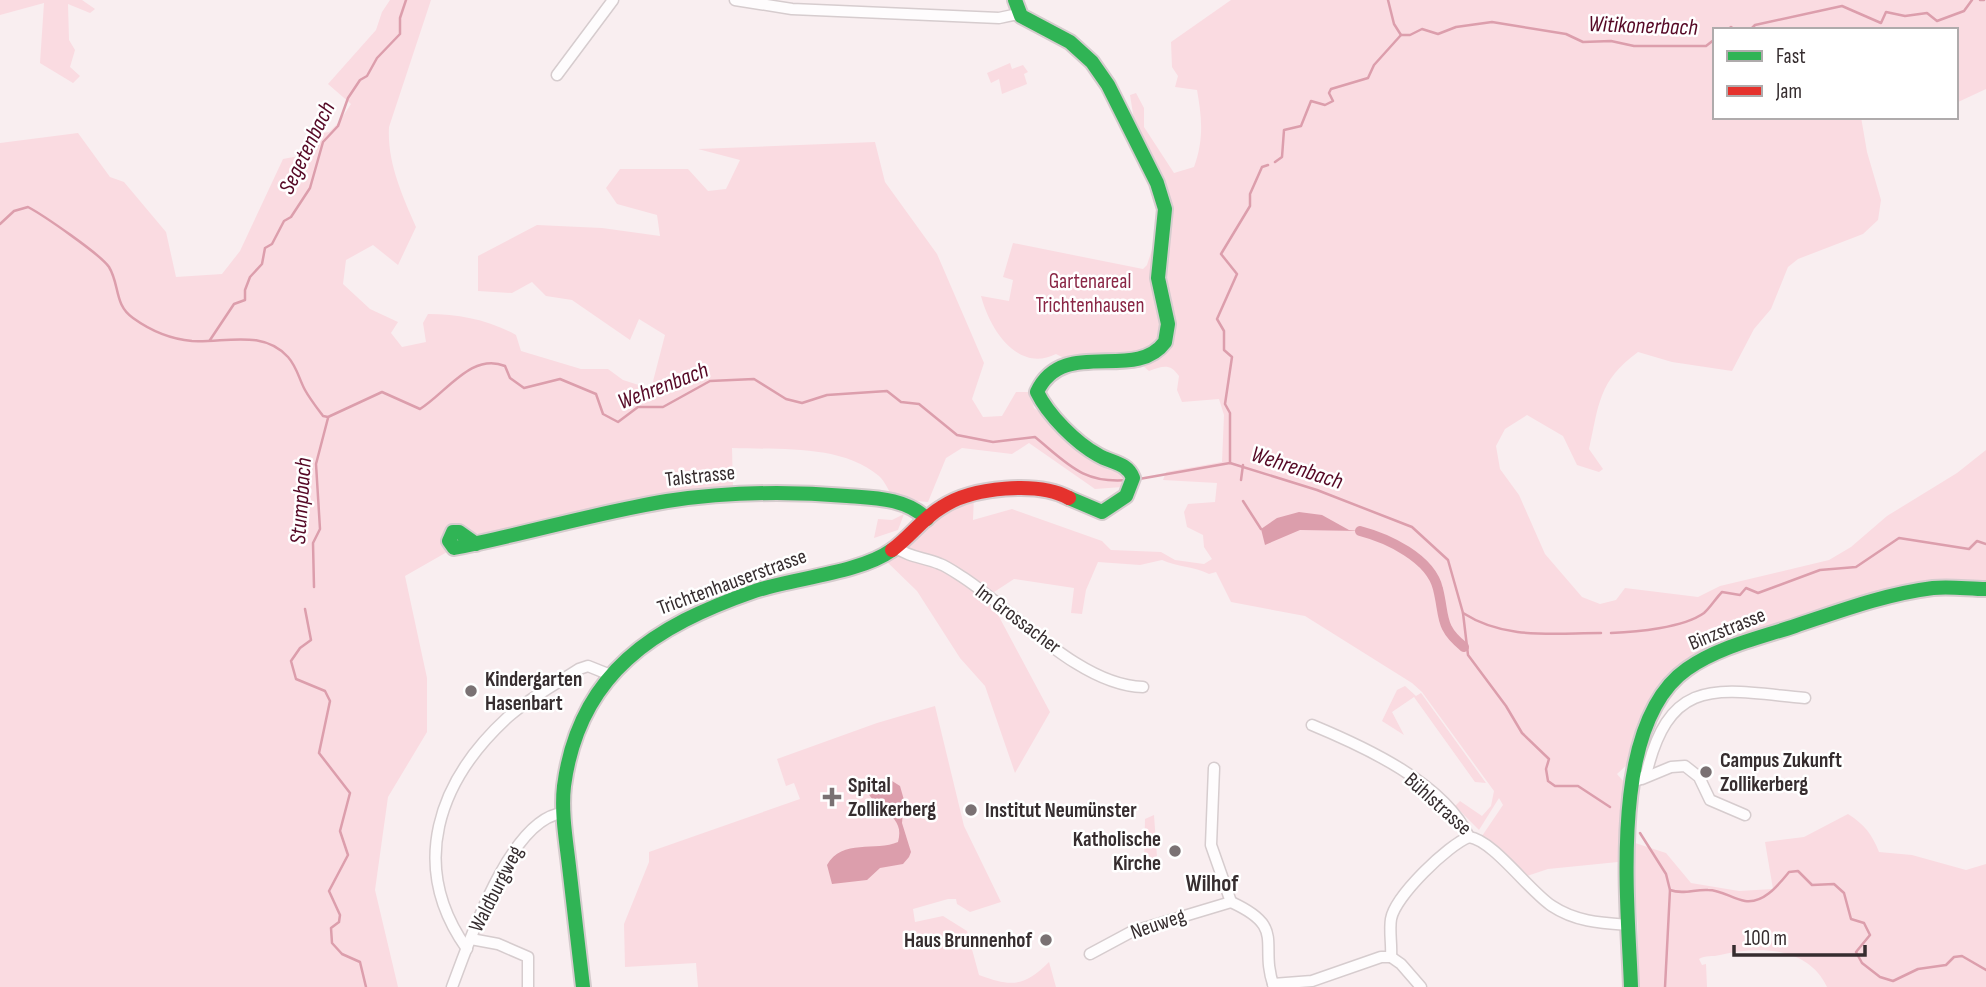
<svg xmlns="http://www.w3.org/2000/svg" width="1986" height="987" font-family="'Sofia Sans Condensed',sans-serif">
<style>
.green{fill:#fadbe1}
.water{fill:#dc9eac}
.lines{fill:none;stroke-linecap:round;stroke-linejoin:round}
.stream{stroke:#dc9eac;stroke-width:2.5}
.canal{stroke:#dc9eac;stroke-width:10}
.street-casing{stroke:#d6ccce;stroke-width:13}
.fast-casing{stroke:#d6ccce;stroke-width:18}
.jam-casing{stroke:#d6ccce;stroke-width:18}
.street{stroke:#fefcfd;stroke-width:10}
.fast{stroke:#30b455;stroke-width:14}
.jam{stroke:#e5322d;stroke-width:14}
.poi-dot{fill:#7a7173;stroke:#fff;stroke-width:2.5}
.labels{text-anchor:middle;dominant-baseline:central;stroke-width:5;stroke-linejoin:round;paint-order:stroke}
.park-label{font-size:21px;fill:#8a2746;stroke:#fff}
.street-label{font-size:21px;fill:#362d2f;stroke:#fff}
.poi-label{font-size:21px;font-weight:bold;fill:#362d2f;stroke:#fff;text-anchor:start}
.water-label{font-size:23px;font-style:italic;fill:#550825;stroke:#fff}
.neighbourhood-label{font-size:23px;font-weight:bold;fill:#362d2f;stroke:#fff}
</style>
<rect width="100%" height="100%" fill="#f9eef0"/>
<g class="green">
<polygon points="0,0 82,0 95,9 90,13 68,4 69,40 75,50 70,67 80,76 73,83 40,63 44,3 0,15"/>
<path d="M390,0H431L389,127C387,162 402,195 416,227L398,265L373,245L346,260L343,284L370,309L398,322L391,333L402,347L426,342L423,323L428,314C459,314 489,320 516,335L521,351L581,369H608L623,380L651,389L665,335L639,319L630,340L572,300L546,296L532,282L512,293L478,291V256L537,225L602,228L660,236L657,215L617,204L606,188L620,169H688L708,191L726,189L740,160L698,149L875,142L885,182L937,254L984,363L972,399L983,417L1002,416L1016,392H1030L1034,408L1057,425L1086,457L1127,474L1122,487L1095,489L1029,443L1012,454L962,448L946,458L928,502L894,499C889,492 885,481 879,476C841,444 778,450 732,448L733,487L664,500L454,548L405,576L427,678V732L388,797L375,890L398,987H0V143L78,133L110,177L124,182L166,232L176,277L222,274L240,251L283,159L299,156L318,134L329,132L339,122L351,104L328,84L376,30L382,12Z"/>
<path d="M1231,0H1986V89L1956,103V30H1715V117H1861L1867,152L1881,200L1878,220L1863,234L1798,259L1788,267L1771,309L1754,329L1732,371L1672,362L1638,352C1598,381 1599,405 1589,449L1603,469L1599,472L1577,465L1563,436L1527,415L1505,429L1496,446L1500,469L1519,495L1545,554L1582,597L1600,604L1616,600L1625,588L1698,597L1720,586L1829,560L1851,547L1887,516L1957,473L1986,450V589L1904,592L1782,626L1659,687L1640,722L1629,763L1617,774L1624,782L1618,862L1548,869L1527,876L1482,836L1503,805L1499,798L1479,830L1455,806L1460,801L1482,816L1491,806L1494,791L1422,692L1412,683L1305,616L1231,602L1216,572L1209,574C1194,566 1177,567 1162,560L1140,565L1098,562L1086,590L1082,614L1071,613L1074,588L1014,579L988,596L1050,712L1015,773L985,686L960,658L917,591L882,557L937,510L974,496L973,520L1012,509L1102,541L1111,550L1161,552L1175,560L1204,564L1212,559L1204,547L1203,535L1187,527L1184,512L1188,504L1215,502L1217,483L1163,480L1166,472L1222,462L1224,415L1219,399L1182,402L1177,390L1179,376C1170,363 1163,366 1149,371L1127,352L1066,359L1056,354C1018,373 990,330 981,296L1009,301L1013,280L1003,277L1013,243L1143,269L1147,265L1169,197L1136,132L1130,95L1136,93L1144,108V127L1174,173L1194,167C1204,140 1202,118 1197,90L1175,87L1178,76L1172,67L1171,42Z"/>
<polygon points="1010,63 1012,69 1023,65 1028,72 1024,74 1027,84 1002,94 999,79 991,83 987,73"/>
<polygon points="904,514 898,530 874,538 878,519 892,520"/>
<polygon points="1405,686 1416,696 1421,693 1486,783 1475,782 1414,697 1392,712 1404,735 1382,721 1397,690"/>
<path d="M935,706L964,826L1001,902L970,912L957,904L956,899H948L913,909L915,922L943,916L967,931L979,975C1012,987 1024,987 1049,962L1056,987H698L696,963L625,967L624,924L649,862V852L800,799L794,783L786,786L777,759L877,723Z"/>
<path d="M1848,814C1864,824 1872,834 1879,852L1912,855L1966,870L1986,864V987H1827C1808,946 1758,946 1720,955C1713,957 1705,955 1699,959L1702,965L1706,964L1707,987H1637L1638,931L1632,842L1666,853L1691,883L1739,891L1773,889L1765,842L1804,837Z"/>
<polygon points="1154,815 1157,857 1144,860 1145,819"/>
</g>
<g class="water">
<polygon points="1299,512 1322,515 1349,530 1360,531 1300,530 1265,545 1261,529 1277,518"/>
<path d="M889,779L900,786L904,800L902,823L911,852L909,857L903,864L880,868L867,880L832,884L827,865C842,838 876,852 898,842C906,816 878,811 868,793L876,783Z"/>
</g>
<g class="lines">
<g class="stream">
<polyline points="1388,0 1394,24 1401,35"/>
<polyline points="1980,0 1984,0"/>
<polyline points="1727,30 1731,27 1735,30"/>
<polyline points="1750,30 1755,25 1842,6 1881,23 1886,12 1905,16 1927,13 1937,21 1964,11 1972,0"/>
<polyline points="1275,162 1282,157 1284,130 1301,126 1311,101 1325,105 1333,101 1329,93 1331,89 1368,78 1374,65 1401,35 1410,35 1422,29 1438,34 1456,27 1492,22 1566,34 1583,42 1611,41 1634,46 1706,46 1715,39"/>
<path d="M0,224L14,211L28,207C43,215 100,254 109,267C120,285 114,305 133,318C151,331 170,339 192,341C225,343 262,329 288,357C297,367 299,379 305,390C310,399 317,408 323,416L328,417L382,392L420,409C447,392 472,352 505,366L510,378L524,388L560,379L596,394L603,414L618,422L638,407H663L710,381L754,379L786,399L802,403L827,395L887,391L901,402L919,404L957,435L993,442L1035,437C1068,464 1083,484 1128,480"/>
<polyline points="210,340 234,304 245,300 245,290 250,277 262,264 265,248 272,244 284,221 291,217 310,188 323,142 338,126 348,98 360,80 367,76 377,58 400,34 400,18 406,0"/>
<polyline points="1230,463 1230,413 1225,404 1232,357 1224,350 1224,331 1217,319 1237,274 1221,254 1250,206 1250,194 1262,167 1268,165"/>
<polyline points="1139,479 1230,463 1317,490 1412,527 1448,560 1463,613 1468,655 1506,706 1522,733 1549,759 1546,769 1548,781 1555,786 1578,786 1610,807"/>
<polyline points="1241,480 1243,465"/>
<polyline points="1243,501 1261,529"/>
<polyline points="314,587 313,543 320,529 316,464 328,418"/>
<polyline points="305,609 311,640 300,648 291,661 296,679 325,691 330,701 319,753 350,793 340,831 348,855 329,891 340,915 339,922 331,928 332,943 342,954 360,962 366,987"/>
<path d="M1463,613C1505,640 1552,633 1601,633"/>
<path d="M1611,633C1636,632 1683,628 1704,613C1710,608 1716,598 1722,592L1740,595L1746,588L1758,593L1820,570L1856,567L1899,538L1969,549L1977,541L1986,544"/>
<path d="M1640,833L1666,874L1670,890C1683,895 1695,889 1708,890C1722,890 1732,899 1745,901C1764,904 1779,884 1789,872L1798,871L1812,885L1834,884L1844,893L1851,919L1864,923L1870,935L1856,952L1862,963L1880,977L1893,981L1918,969L1946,965L1954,957L1962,956L1986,970"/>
<polyline points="1665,987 1670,890"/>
</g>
<path class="canal" d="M1360,531C1387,538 1431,558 1438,589C1445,617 1439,627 1464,647"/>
<g class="street-casing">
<g id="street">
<polyline points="735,0 792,9 999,18 1018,14"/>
<polyline points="557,75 613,0"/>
<path d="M895,547C910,558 924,557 940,564C948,567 956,573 964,578C1013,610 1080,686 1143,687"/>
<path d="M1312,725C1365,747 1444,783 1469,837"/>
<polyline points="1214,768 1211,845 1231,902"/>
<path d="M1632,779L1638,780L1646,775C1670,673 1719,690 1805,698"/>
<polyline points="1642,779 1671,767 1685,766 1699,777 1710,800 1745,815"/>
<path d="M1469,837C1493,840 1529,891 1552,906C1576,922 1602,923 1630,925"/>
<path d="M1231,902C1288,928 1258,943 1274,987"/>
<polyline points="471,939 498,944 528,957 528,987"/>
<path d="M467,949C408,866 438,781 508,717C528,699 556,684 579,669L588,666L608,674"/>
<polyline points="1090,954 1131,932 1231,902"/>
<path d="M1391,957C1392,945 1389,931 1391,919C1395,896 1448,845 1469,837"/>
<polyline points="1391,957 1401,964 1421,987"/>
<polyline points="1273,984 1312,981 1381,957 1391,957"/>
<path d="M452,987C469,942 510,818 563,813"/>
</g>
</g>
<g class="fast-casing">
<g id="fast">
<path d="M1015,0L1021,16L1070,42L1092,62L1108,85L1157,183L1165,209L1158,278L1168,324L1165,342C1135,383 1063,336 1037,392C1048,415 1076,443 1098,455C1111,463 1127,462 1133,478L1126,496L1102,512L1069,498"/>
<path d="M476,544L459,532H453L449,541L454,548C525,534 595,513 667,501C727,492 787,491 847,496C875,498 906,498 927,519"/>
<path d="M583,987C578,947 574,906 569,866C566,840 561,812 564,786C579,673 654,626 755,591C794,578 860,573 892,550"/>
<path d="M1631,987C1628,902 1608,724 1687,669C1718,647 1759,638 1795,626C1840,611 1885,594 1933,588C1950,586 1969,589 1986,589"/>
</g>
</g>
<g class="jam-casing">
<path id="jam" d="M892,550C910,537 923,518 942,507C972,487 1038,481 1069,498"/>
</g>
<use href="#street" class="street"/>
<use href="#fast" class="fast"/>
<use href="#jam" class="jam"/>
</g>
<g class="poi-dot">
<circle cx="471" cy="691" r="7"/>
<circle cx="1706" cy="772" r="7"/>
<path d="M828.5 786.5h7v7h7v7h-7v7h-7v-7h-7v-7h7z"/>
<circle cx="971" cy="810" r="7"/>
<circle cx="1175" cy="851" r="7"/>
<circle cx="1046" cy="940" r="7"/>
</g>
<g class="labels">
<g class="park-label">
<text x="1090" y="281">Gartenareal<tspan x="1090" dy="24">Trichtenhausen</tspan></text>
</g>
<g class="street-label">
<text transform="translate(700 476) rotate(-6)">Talstrasse</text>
<text transform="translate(732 582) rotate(-20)">Trichtenhauserstrasse</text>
<text transform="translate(1018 619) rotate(37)">Im Grossacher</text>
<text transform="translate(1727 629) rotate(-22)">Binzstrasse</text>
<text transform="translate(1438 804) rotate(42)">Bühlstrasse</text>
<text transform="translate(496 889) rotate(-63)">Waldburgweg</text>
<text transform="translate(1158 924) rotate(-19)">Neuweg</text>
</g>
<g class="poi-label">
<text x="485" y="679">Kindergarten<tspan x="485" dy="24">Hasenbart</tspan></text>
<text x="1720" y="760">Campus Zukunft<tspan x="1720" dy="24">Zollikerberg</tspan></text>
<text x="848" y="785">Spital<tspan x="848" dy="24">Zollikerberg</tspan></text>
<text x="985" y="810">Institut Neumünster</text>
<text x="1161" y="839" text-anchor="end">Katholische<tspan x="1161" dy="24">Kirche</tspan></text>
<text x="1032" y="940" text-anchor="end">Haus Brunnenhof</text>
</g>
<g class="water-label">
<text transform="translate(1643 26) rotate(2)">Witikonerbach</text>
<text transform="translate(307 148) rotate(-64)">Segetenbach</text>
<text transform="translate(663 386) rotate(-21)">Wehrenbach</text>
<text transform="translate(1297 468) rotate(18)">Wehrenbach</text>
<text transform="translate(301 501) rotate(-86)">Stumpbach</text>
</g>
<g class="neighbourhood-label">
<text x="1212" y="884">Wilhof</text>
</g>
</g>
<rect x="1713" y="28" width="245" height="91" fill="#ffffff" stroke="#afabac" stroke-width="2"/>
<rect x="1727" y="51" width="35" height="10" fill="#30b455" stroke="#afabac" stroke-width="2"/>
<text x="1776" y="63" font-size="21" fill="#362d2f">Fast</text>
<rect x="1727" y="86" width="35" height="10" fill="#e5322d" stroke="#afabac" stroke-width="2"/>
<text x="1776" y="98" font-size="21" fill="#362d2f">Jam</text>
<path d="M1734 945v10h131v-10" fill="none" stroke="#362d2f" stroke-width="3.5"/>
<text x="1744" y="945" font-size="21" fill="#362d2f" stroke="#ffffff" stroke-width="5" paint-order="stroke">100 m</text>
</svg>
